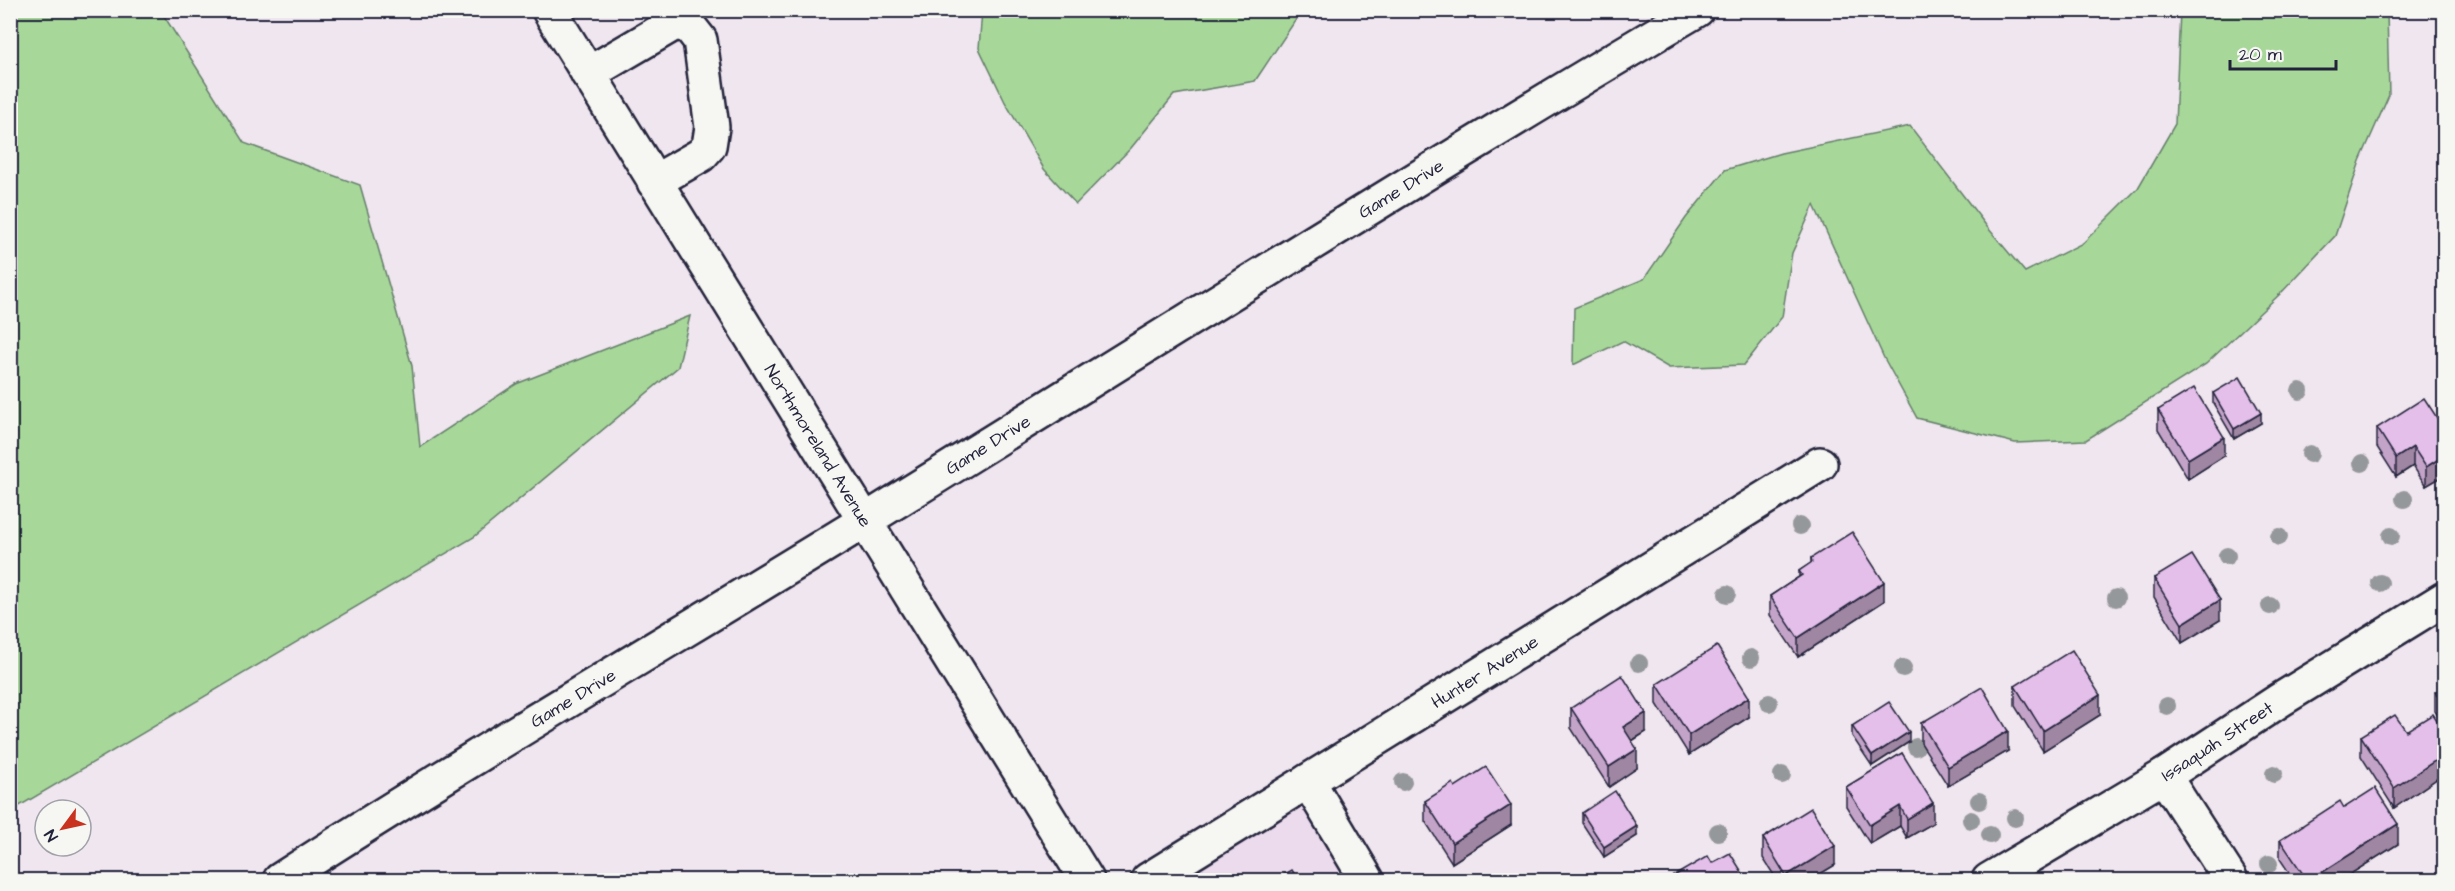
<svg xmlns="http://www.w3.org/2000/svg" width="2455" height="891" font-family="'Architects Daughter',sans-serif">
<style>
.built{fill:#ecdaed}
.green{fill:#a7d899;stroke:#647d6a;stroke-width:1.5}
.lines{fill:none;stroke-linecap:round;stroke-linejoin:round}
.minor-casing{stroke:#22223b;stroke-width:38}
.minor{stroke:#f6f6f2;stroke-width:33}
.tree{fill:#95989b}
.wall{fill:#c3a4c8;stroke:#22223b;stroke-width:1.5}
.shaded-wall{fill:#9f86a3;stroke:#22223b;stroke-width:1.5}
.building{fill:#e3bfe9;stroke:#22223b;stroke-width:1.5}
.labels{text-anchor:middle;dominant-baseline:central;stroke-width:4.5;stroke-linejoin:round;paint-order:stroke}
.street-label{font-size:18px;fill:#22223b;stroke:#f6f6f2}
</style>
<rect width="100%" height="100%" fill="#f0e6ef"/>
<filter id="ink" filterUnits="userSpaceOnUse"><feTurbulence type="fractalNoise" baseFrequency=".0167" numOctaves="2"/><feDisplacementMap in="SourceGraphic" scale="12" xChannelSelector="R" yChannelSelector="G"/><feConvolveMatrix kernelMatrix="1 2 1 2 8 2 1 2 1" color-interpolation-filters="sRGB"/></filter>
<g filter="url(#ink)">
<polygon class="built" points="1321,774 1384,880 1148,880"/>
<g class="green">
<polygon points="10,11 161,11 244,143 360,185 412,366 420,447 516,384 690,316 678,367 474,537 11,811"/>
<polygon points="982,11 982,10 1305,11 1301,12 1255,81 1174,95 1131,148 1076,204 1044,169 1005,102 979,48"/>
<polygon points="2180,11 2287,11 2297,17 2300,11 2387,11 2389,95 2360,161 2335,236 2281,293 2206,364 2086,440 2015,443 1917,418 1884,358 1814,205 1792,253 1782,317 1744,365 1669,368 1623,341 1573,365 1574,308 1644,279 1686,218 1725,170 1781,153 1910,126 1988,228 2025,272 2083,243 2138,188 2175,124"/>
</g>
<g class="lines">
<g class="minor-casing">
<g id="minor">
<path id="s1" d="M549,10L1087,880"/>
<polyline points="588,74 675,23 689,26 700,40 712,127 709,146 701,155 654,182"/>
<polyline points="2164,776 2231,880"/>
<polyline points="1308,781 1367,880"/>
<path id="s2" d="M280,880C474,755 674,638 871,517C1146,347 1419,174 1697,10"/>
<path id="s3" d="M1148,880L1820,464"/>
<path id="s4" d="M1989,880L2164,776L2280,700L2444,599"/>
</g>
</g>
<use href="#minor" class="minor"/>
</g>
<g class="tree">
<circle cx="2300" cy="391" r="9"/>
<circle cx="2310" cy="454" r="9"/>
<circle cx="2362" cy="463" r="9"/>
<circle cx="2404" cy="499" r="9"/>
<circle cx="1800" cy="526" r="9"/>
<circle cx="2391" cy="536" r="9"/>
<circle cx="2279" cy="537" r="9"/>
<circle cx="2227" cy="556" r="9"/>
<circle cx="2380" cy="583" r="9"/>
<circle cx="1727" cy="594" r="9"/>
<circle cx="2116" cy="598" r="9"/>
<circle cx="2270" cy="606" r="9"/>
<circle cx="1751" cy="658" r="9"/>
<circle cx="1639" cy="663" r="9"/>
<circle cx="1903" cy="668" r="9"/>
<circle cx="1769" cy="703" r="9"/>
<circle cx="2167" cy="706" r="9"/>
<circle cx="1916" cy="747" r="9"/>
<circle cx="2274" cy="774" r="9"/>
<circle cx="1782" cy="775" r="9"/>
<circle cx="1403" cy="782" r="9"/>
<circle cx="1979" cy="801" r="9"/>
<circle cx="2015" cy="818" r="9"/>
<circle cx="1971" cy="820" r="9"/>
<circle cx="1718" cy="832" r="9"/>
<circle cx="1990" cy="835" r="9"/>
<circle cx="2269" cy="864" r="9"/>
</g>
<g class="wall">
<polygon points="2213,393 2261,423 2234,439 2213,403"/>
<polygon points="2158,410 2224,456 2188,479 2158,429"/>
<polygon points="2377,428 2445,430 2445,475 2426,486 2413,466 2396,477 2377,447"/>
<polygon points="1811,558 1884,601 1798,657 1770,615 1770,596 1799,577 1799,571 1811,563"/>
<polygon points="2154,578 2220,620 2182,643 2154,597"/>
<polygon points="1657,684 1749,717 1689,755 1657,704"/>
<polygon points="2015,686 2100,715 2043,751 2015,706"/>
<polygon points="2445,686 2445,727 2435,711 2435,692"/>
<polygon points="1571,708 1646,732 1632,741 1637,768 1609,787 1571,728"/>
<polygon points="1921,723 2008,751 1948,786 1921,743"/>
<polygon points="1852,726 1909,742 1872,766 1852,736"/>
<polygon points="2406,731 2445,732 2445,773 2394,808 2361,756 2361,736"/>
<polygon points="1902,753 1933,823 1907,838 1900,826 1870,844 1846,806 1846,787"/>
<polygon points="1455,787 1511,825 1452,863 1425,821 1425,801"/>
<polygon points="2344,808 2398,844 2341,880 2294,880 2280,859 2280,840"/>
<polygon points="1582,813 1637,836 1604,857 1582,823"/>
<polygon points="1763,838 1835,865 1810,880 1777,880 1763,858"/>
</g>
<g class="shaded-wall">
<polygon points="2261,413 2261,423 2234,439 2234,429"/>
<polygon points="2224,437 2224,456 2188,479 2188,459"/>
<polygon points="2413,447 2413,466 2396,477 2396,458"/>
<polygon points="2445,455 2445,475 2426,486 2426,467"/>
<polygon points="1884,582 1884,601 1798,657 1798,638"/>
<polygon points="2220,600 2220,620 2182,643 2182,624"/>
<polygon points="2100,695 2100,715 2043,751 2043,731"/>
<polygon points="1749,697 1749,717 1689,755 1689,735"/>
<polygon points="1646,713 1646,732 1623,746 1623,727"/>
<polygon points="2008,731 2008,751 1948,786 1948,767"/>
<polygon points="1909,732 1909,742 1872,766 1872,756"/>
<polygon points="1637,749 1637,768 1609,787 1609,767"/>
<polygon points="2445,754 2445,773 2394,808 2394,788"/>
<polygon points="1933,803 1933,823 1907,838 1907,819"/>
<polygon points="1511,805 1511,825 1452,863 1452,843"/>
<polygon points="1900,806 1900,826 1870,844 1870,825"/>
<polygon points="2398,824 2398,844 2341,880 2310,880"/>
<polygon points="1637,826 1637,836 1604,857 1604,847"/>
<polygon points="1835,846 1835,865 1810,880 1786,880 1786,876"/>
</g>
<g class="building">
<polygon points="2240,377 2261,413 2234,429 2213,393"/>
<polygon points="2194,388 2224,437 2188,459 2158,410"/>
<polygon points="2424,398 2445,430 2445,455 2426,467 2413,447 2396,458 2377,428"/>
<polygon points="1852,532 1884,582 1798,638 1770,596 1802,575 1799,571 1812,562 1811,558"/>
<polygon points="2192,555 2220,600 2182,624 2154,578"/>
<polygon points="1717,646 1749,697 1689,735 1657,684"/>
<polygon points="2072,650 2100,695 2043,731 2015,686"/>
<polygon points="1622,675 1646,713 1623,727 1637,749 1609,767 1571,708"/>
<polygon points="2445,686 2445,708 2435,692"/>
<polygon points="1982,687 2008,731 1948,767 1921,723"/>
<polygon points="1889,702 1909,732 1872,756 1852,726"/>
<polygon points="2433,714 2445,732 2445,754 2394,788 2361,736 2395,715 2406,731"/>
<polygon points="1902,753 1933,803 1907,819 1900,806 1870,825 1846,787"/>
<polygon points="1486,767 1511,805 1452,843 1425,801 1453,783 1455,787"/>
<polygon points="2375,788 2398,824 2310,880 2307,880 2280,840 2340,801 2344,808"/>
<polygon points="1615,791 1637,826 1604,847 1582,813"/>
<polygon points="1811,808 1835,846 1786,876 1763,838"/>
<polygon points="1730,853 1747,880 1667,880 1708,856 1712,863"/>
<polygon points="1292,870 1298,880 1275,880"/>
<polygon points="2139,877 2141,880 2133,880"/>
</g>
</g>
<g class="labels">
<g class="street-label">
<text stroke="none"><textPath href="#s2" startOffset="1317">Game Drive</textPath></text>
<text stroke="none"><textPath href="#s2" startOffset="831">Game Drive</textPath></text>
<text stroke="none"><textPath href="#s1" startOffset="512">Northmoreland Avenue</textPath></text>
<text stroke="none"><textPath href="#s3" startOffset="396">Hunter Avenue</textPath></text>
<text stroke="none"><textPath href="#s2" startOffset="345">Game Drive</textPath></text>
<text stroke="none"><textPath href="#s4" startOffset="267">Issaquah Street</textPath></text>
</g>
</g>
<rect width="2455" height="891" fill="none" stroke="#f6f6f2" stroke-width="36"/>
<rect x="18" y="18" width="2419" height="855" fill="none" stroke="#22223b" stroke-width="2" filter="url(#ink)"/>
<g transform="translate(63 828) rotate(237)"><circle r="28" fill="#f6f6f2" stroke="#a1a1a9" stroke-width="1.5"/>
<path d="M0-4.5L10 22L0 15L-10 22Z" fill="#c8321e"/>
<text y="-9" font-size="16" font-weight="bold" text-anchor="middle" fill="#22223b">N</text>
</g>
<path d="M2230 60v9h106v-9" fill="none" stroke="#22223b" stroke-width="3"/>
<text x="2239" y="60" font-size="18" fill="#22223b" stroke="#f6f6f2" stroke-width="4.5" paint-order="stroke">20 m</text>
</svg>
